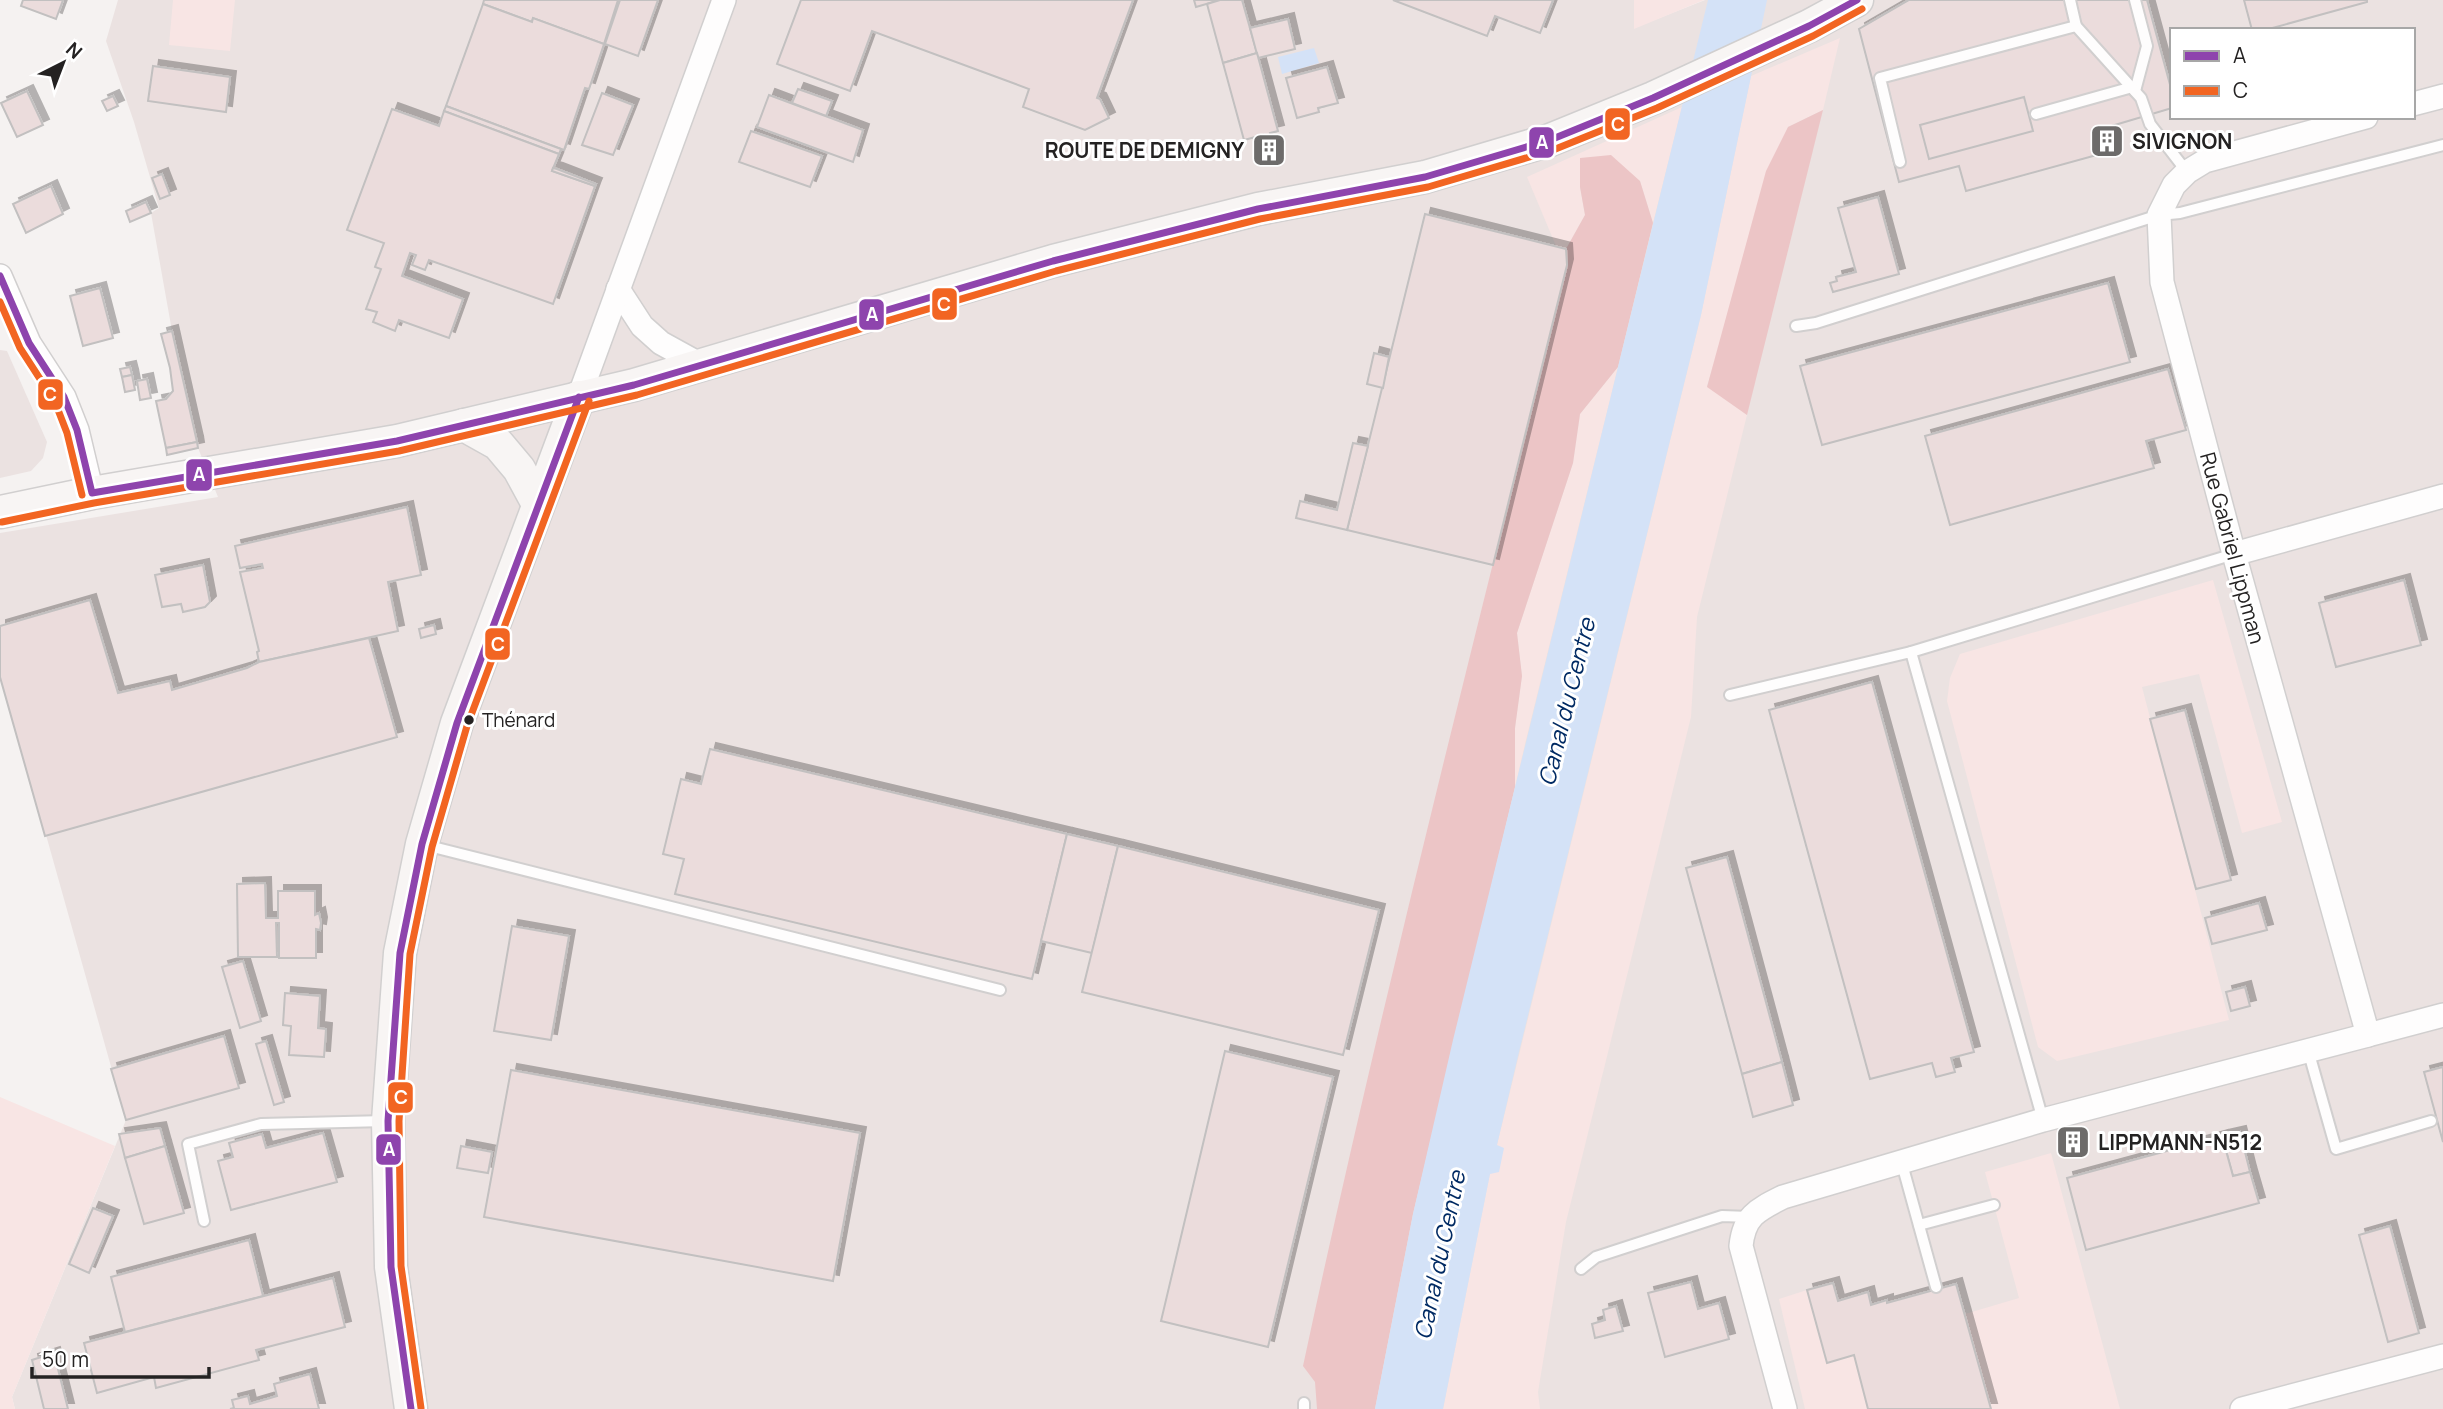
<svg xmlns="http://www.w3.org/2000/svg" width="2443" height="1409" font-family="Manrope,sans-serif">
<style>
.built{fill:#ebe2e1;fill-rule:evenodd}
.green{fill:#f8e5e4}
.forest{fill:#ecc5c6}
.water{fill:#d4e2f7}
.building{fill:#ebdcdc;stroke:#c2c0c0;stroke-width:2;filter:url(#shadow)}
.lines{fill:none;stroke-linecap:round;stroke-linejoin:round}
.lane-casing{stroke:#d1cfcf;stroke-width:14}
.street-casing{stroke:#d1cfcf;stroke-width:26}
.secondary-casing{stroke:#d1cfcf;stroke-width:35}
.lane{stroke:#fefdfd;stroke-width:10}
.street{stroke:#fefdfd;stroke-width:23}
.secondary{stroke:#f8f5f4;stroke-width:32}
.bus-1-casing{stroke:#fff;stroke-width:12}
.bus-2-casing{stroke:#fff;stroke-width:12}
.bus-1{stroke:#8e44ad;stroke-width:7}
.bus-2{stroke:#f26522;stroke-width:7}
.bus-dot{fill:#242222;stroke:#fff;stroke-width:2.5}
.labels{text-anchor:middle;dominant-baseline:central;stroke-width:6;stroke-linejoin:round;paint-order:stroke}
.bus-label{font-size:19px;fill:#242222;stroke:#fff;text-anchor:start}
.poi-label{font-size:21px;font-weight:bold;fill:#242222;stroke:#fff;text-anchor:start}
.street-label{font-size:21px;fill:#242222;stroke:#fff}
.water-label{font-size:23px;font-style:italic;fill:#002a63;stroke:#fff}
.line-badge{stroke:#fff;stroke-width:2.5}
.badge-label{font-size:19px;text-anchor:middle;font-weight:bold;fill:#fff}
</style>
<defs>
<filter id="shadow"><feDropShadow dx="6" dy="-6" stdDeviation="0" flood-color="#0004"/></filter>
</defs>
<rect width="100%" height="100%" fill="#f5f2f1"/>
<g class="built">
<path d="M118,0H1634V28L1705,0H2443V1409H15L12,1397L126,1120L0,671V533L218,497L198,448L172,331L151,213L159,208L134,122L106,41ZM2172,30H2413V117H2172Z"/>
<polygon points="0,350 7,351 47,442 43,458 31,471 0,478"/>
</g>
<g class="green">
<polygon points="173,0 235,0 230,51 169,45"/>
<polygon points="1634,0 1704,0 1634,29"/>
<polygon points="1840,38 1823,110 1788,127 1707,386 1747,415 1697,617 1691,717 1566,1222 1538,1392 1540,1409 1443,1409 1490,1173 1701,315 1751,76"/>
<polygon points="1682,107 1653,223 1640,181 1580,158 1580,187 1585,215 1566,249 1556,246 1527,177"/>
<polygon points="1618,367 1526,740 1515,787 1515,728 1522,676 1517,633 1573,463 1580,414"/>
<polygon points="2213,580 2282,822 2242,833 2199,674 2142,687 2229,1020 2057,1061 2038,1047 1947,701 1950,678 1960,654"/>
<polygon points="0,1097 115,1146 12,1397 15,1409 0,1409"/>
<polygon points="2051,1153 2120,1409 1991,1409 1965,1314 2019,1298 1985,1172"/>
<polygon points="1807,1290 1828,1362 1854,1355 1868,1409 1805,1409 1779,1299"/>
</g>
<g class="forest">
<polygon points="1823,110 1747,415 1707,387 1766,171 1788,127"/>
<path d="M1611,155L1640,181L1653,223L1618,367L1580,414L1573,463L1517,633L1522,676L1515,728V787L1413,1214L1375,1409H1317L1315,1382L1303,1366C1382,997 1477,631 1567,265L1566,249L1585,215L1580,187V158Z"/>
</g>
<g class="water">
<polygon points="1708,0 1767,0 1701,315 1518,1056 1497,1145 1504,1148 1499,1172 1490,1174 1443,1409 1375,1409 1413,1214 1453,1040"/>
<polygon points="1314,48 1319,63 1282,74 1278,57"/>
</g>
<g class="building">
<polygon points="23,0 63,0 56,19 21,6"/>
<polygon points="484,0 618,0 604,44 533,18 532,22 483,4"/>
<polygon points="620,0 658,0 638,56 605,44"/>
<polygon points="801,0 1133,0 1097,98 1100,99 1109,118 1085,130 1023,107 1029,89 872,31 850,91 777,64"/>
<polygon points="1194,0 1220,0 1196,7"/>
<polygon points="1220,0 1242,0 1257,53 1223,63 1207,4"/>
<polygon points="1393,0 1553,0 1540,33 1495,16 1487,36"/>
<polygon points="1909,0 2147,0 2172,92 2172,108 2098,130 2104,153 1966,191 1959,166 1899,182 1859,29"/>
<polygon points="2244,0 2367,0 2367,2 2265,30 2252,30"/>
<polygon points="483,4 532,22 533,18 604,44 589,89 585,88 564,150 446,106"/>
<polygon points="1288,19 1295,49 1258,58 1250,28"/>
<polygon points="1257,53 1278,131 1270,133 1271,137 1264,139 1263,135 1244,140 1223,63"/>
<polygon points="153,66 230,77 226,112 148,101"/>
<polygon points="1327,67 1338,103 1318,108 1319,112 1297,118 1286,78"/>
<polygon points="798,89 832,101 826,116 792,103"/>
<polygon points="27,91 43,125 17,137 1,103"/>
<polygon points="602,93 633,105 613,155 582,145"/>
<polygon points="769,95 863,130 853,162 757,127"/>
<polygon points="113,96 118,106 107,111 102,101"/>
<polygon points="2024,97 2033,131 1929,159 1920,125"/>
<polygon points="446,106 561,149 559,154 444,111"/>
<polygon points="392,109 439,126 444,111 559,154 552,171 595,186 553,304 429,260 425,270 412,265 416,255 410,253 402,276 463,299 449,338 399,320 395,331 373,322 377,312 366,309 381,269 375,267 384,243 347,230"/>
<polygon points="751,131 822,156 810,187 739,162"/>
<polygon points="2109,134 2112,147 2104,149 2102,136"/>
<polygon points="1272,145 1275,152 1265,155 1263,147"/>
<polygon points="553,168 557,169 596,184 595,186 552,171"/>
<polygon points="162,174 170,195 160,199 152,178"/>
<polygon points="51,186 63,214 26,233 13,204"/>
<polygon points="1878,197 1899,274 1833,292 1830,283 1837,281 1836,277 1856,272 1838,208"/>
<polygon points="146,202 151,213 130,222 126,211"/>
<polygon points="1425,214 1566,249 1567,265 1493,565 1347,530"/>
<polygon points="2108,283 2130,362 1822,445 1800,366"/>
<polygon points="100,288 113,338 83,346 70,296"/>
<polygon points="172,331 197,442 166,448 156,401 166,399 173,391 170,368 161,334"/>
<polygon points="1374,353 1389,357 1383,388 1367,384"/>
<polygon points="130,367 132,375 122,377 120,369"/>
<polygon points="2168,369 2186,430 2146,441 2154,468 1950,525 1925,436"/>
<polygon points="132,375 135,390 125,392 122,377"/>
<polygon points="147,379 151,398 140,400 137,381"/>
<polygon points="197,442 198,448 167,455 166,448"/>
<polygon points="1353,443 1368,446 1347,530 1296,518 1300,501 1337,510"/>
<polygon points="407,507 421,575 388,582 398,631 259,662 257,652 259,651 240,572 263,568 262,564 240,568 235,546"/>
<polygon points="203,565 210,602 205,607 183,612 181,604 162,607 155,575"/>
<polygon points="2404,580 2421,645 2336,667 2319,603"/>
<polygon points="90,600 118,693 170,681 172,690 247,668 259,662 369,638 397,737 45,836 0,677 0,626"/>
<polygon points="434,625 436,634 421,638 419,629"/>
<polygon points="1872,682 1974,1052 1951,1058 1955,1072 1936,1077 1932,1063 1870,1079 1769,710"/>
<polygon points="2185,710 2231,880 2196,889 2150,719"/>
<polygon points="710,749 1067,834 1032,979 675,894 684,859 663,854 681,779 701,784"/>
<polygon points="1067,834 1118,846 1092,953 1041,941"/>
<polygon points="1118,846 1379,910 1343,1055 1082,992"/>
<polygon points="1727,857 1782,1062 1742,1074 1686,868"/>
<polygon points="265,883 266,918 278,918 278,891 315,891 315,915 319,913 321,923 320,930 316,929 316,958 279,958 279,923 276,923 277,957 238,957 237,884"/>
<polygon points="2259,903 2267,930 2212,944 2205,918"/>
<polygon points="512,926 569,936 551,1040 494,1031"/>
<polygon points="243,961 261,1021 240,1028 222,967"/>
<polygon points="2245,987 2250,1006 2231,1011 2226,992"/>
<polygon points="285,993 320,996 318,1028 326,1029 324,1057 289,1055 291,1026 283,1025"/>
<polygon points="224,1036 239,1088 126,1120 111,1069"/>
<polygon points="266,1041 284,1102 274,1105 256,1044"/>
<polygon points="1225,1051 1333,1077 1268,1347 1161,1321"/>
<polygon points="1782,1062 1793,1105 1753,1117 1742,1074"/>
<polygon points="2443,1067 2443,1142 2424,1072"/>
<polygon points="511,1070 860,1133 833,1281 484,1217"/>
<polygon points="160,1128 165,1146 125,1158 119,1134"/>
<polygon points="2240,1132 2250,1172 2233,1176 2222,1136"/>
<polygon points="323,1133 337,1182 231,1210 218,1161 233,1157 229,1143 262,1134 266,1148"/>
<polygon points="2222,1136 2233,1176 2250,1172 2259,1203 2086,1250 2067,1178"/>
<polygon points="2078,1137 2080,1145 2067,1147 2065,1139"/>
<polygon points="165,1146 184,1213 144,1224 125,1158"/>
<polygon points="461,1146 492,1152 488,1173 457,1168"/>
<polygon points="93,1208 113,1216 89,1273 69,1264"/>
<polygon points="2390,1226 2419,1333 2388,1342 2359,1235"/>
<polygon points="249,1240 263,1296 125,1332 111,1277"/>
<polygon points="333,1278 345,1327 256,1350 259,1360 156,1388 154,1377 97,1393 84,1343"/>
<polygon points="1691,1282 1698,1309 1719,1303 1729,1339 1665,1357 1648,1293"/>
<polygon points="1833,1283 1838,1301 1868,1292 1871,1305 1887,1300 1887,1303 1956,1284 1991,1409 1868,1409 1854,1355 1827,1363 1807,1290"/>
<polygon points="1616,1306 1623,1331 1595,1338 1592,1324 1605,1320 1603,1310"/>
<polygon points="54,1353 68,1409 44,1409 32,1360"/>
<polygon points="310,1374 319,1409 230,1409 234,1408 232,1400 248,1396 250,1404 277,1396 274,1384"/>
</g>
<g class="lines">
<g class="lane-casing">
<g id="lane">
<polyline points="2070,0 2076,26"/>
<polyline points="2135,91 2147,46 2135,0"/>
<polyline points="2036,114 2136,86"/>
<polyline points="1900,162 1880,78 2076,26 2141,98 2150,124 2187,172"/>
<polyline points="1796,326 1816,323 2159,215 2180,213 2443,145"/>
<polyline points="1911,652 2234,554"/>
<polyline points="1730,695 1911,652 2043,1120"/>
<polyline points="425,845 1000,990"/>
<polyline points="2308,1050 2336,1149 2431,1121"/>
<polyline points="1902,1164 1936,1287"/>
<polyline points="204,1221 188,1144 261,1124 386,1121"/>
<polyline points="1919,1225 1994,1205"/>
<polyline points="1581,1269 1596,1257 1722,1216 1750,1217"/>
<polyline points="1304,1409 1304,1403"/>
</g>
</g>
<g class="street-casing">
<g id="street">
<polyline points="2413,104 2443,96"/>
<polyline points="2366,117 2205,161 2187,172 2174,185 2159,215 2162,282 2234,554 2368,1035 2443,1015"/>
<polyline points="0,276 29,343 64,397 77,430 92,493"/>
<polyline points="618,289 642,326 661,343 701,365"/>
<polyline points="579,397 724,0"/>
<polyline points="2234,554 2443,496"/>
<path d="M1785,1409L1741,1246C1744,1216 1757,1210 1783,1197L2043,1120L2368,1035"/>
<polyline points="2242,1409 2443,1356"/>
</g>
</g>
<g class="secondary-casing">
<g id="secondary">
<polyline points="464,425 498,444 519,469 538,504"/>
<polyline points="0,512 92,493 397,441 634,385 1053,261 1258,209 1425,177 1550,140 1653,98 1809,26 1857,0"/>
<polyline points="411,1409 391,1267 388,1121 400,953 422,844 457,723 579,397"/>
</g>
</g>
<use href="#lane" class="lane"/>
<use href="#street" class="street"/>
<use href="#secondary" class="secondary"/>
<g class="bus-1-casing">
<g id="bus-1">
<polyline points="0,276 29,343 64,397 77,430 92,493 397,441 634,385 1053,261 1258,209 1425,177 1550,140 1653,98 1809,26 1857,0"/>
<polyline points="411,1409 391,1267 388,1121 400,953 422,844 457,723 579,397"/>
</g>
</g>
<g class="bus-2-casing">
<g id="bus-2">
<polyline points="0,302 20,348 55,402 67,433 82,495"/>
<polyline points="2,522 94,503 399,451 637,395 1056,271 1260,219 1428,187 1553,150 1657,108 1813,36 1862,9"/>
<polyline points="421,1408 401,1266 399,1121 410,954 432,847 467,726 589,401"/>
</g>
</g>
<use href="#bus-1" class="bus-1"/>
<use href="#bus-2" class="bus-2"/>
</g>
<defs>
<g id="building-square" transform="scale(1.75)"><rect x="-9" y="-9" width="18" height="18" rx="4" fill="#6d6b6a" stroke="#fff"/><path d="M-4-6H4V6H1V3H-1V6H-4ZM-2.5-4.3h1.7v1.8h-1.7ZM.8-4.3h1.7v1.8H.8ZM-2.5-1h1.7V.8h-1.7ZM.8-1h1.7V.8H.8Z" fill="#fff"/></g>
</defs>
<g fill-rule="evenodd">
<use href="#building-square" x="2107" y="141"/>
<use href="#building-square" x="1269" y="150"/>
<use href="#building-square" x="2073" y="1142"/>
</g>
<circle class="bus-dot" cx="469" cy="720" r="6"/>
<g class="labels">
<g class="bus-label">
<text x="482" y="720">Thénard</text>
</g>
<g class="poi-label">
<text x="2132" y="141">SIVIGNON</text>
<text x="1244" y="150" text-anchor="end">ROUTE DE DEMIGNY</text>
<text x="2098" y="1142">LIPPMANN-N512</text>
</g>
<g class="street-label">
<text transform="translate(2233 548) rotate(75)">Rue Gabriel Lippman</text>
</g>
<g class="water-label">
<text transform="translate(1566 702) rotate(-76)">Canal du Centre</text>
<text transform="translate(1439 1255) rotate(-78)">Canal du Centre</text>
</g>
</g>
<g class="line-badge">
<rect x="1604" y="107" width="27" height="34" rx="7" fill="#f26522"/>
<rect x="1528" y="126" width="27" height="33" rx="7" fill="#8e44ad"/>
<rect x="931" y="287" width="27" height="34" rx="7" fill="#f26522"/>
<rect x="858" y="298" width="27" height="33" rx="7" fill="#8e44ad"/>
<rect x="37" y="378" width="27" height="33" rx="7" fill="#f26522"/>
<rect x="185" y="458" width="28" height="34" rx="7" fill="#8e44ad"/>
<rect x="484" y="627" width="27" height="34" rx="7" fill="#f26522"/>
<rect x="387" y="1081" width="27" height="33" rx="7" fill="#f26522"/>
<rect x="375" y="1133" width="27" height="33" rx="7" fill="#8e44ad"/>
</g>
<g class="badge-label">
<text x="1618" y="131">C</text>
<text x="1542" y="149">A</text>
<text x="944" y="311">C</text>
<text x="872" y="321">A</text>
<text x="50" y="401">C</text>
<text x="199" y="481">A</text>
<text x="498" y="651">C</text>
<text x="401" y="1104">C</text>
<text x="389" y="1156">A</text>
</g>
<rect x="2170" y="28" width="245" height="91" fill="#ffffff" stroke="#a7a7a7" stroke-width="2"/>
<rect x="2184" y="51" width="35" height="10" fill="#8e44ad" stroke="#a7a7a7" stroke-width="2"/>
<text x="2233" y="63" font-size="21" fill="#242222">A</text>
<rect x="2184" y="86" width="35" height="10" fill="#f26522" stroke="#a7a7a7" stroke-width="2"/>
<text x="2233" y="98" font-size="21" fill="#242222">C</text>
<g transform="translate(63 63) rotate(42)" stroke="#ffffff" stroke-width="5" paint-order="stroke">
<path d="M0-5L12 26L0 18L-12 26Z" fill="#242222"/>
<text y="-10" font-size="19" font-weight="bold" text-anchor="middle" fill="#242222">N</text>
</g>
<path d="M32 1367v10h177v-10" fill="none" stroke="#242222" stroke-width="3.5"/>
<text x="42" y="1367" font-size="21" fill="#242222" stroke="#ffffff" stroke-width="5" paint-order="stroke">50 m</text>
</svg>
